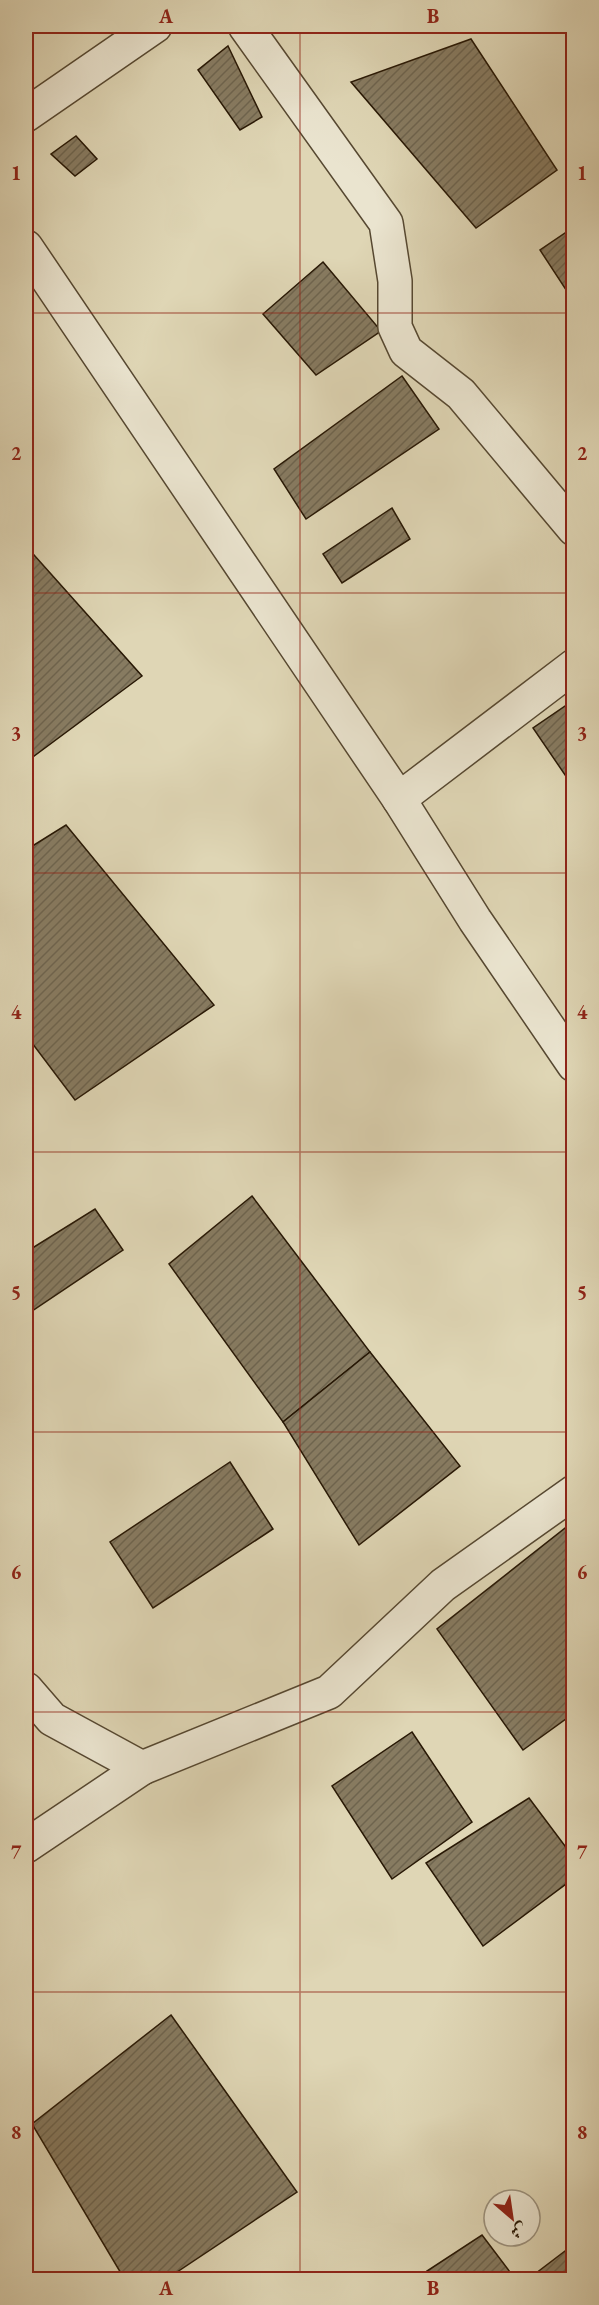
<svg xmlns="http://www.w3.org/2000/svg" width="599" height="2305" font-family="'EB Garamond',Amiri,serif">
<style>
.building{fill:url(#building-hatch);stroke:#281805;stroke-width:1.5}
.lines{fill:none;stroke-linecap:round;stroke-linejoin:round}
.minor-casing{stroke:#564831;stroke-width:36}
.minor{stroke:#eae4cf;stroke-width:33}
.grid{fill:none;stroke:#8f2418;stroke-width:1.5;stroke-opacity:0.55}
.neatline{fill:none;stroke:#8f2418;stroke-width:2}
.grid-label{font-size:20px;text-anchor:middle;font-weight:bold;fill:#8f2418}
</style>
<defs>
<pattern id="building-hatch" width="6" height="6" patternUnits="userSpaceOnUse" patternTransform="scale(1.5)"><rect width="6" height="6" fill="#877b61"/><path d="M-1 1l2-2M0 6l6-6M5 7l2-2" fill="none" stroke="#6e644e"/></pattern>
</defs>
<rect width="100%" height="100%" fill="#dfd6b5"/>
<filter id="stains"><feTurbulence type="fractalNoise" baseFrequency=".00333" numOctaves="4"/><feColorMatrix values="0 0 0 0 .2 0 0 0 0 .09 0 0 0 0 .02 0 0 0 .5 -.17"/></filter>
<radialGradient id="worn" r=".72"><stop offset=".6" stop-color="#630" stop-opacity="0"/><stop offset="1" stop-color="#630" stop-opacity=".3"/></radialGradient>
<g class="building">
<polygon points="471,39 557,170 476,228 351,82"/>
<polygon points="228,46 262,117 240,130 198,70"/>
<polygon points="76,136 97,159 75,176 51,154"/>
<polygon points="574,227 574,302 540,250"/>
<polygon points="323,262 381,331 316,375 263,314"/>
<polygon points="402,376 439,429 306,519 274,469"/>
<polygon points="392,508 410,539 342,583 323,554"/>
<polygon points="26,546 142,676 26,762"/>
<polygon points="574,700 574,788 533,728"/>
<polygon points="66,825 214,1005 75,1100 26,1035 26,850"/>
<polygon points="252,1196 370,1352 283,1422 169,1264"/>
<polygon points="95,1209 123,1250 26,1315 26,1252"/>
<polygon points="370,1352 460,1466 359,1545 283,1422"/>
<polygon points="230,1462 273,1529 153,1608 110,1542"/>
<polygon points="574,1521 574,1713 523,1750 437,1629"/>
<polygon points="412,1732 472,1822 392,1879 332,1786"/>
<polygon points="529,1798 574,1858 574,1878 483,1946 426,1863"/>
<polygon points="171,2015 297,2192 165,2280 125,2280 32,2124"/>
<polygon points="482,2235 516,2280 433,2280 427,2271"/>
<polygon points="569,2248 574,2254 574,2280 527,2280"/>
</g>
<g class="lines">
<g class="minor-casing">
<g id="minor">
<polyline points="245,26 386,223 395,281 395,327 406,351 461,394 574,529"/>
<polyline points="26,115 155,26"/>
<polyline points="26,247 399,799 475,920 574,1065"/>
<polyline points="399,799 574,666"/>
<polyline points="26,1689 52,1719 142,1768 329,1692 443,1585 574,1492"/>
<polyline points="26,1846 142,1768"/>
</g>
</g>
<use href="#minor" class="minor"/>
</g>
<path class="grid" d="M300,26V2280M26,313H574M26,593H574M26,873H574M26,1152H574M26,1432H574M26,1712H574M26,1992H574"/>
<rect width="599" height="2305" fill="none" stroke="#dfd6b5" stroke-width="66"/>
<g transform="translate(512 2218) rotate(151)"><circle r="28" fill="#eae4cf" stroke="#9c927e" stroke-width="1.5"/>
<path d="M0-4.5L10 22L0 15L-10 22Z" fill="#8f2418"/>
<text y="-9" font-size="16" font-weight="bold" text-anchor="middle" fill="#281805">ش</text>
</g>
<rect x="33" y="33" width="533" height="2239" class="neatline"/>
<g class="grid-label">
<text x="166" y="23">A</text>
<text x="433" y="23">B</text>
<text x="16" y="180">1</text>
<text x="582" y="180">1</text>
<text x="16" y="460">2</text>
<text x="582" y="460">2</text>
<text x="16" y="740">3</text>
<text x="582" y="740">3</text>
<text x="16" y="1019">4</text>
<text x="582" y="1019">4</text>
<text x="16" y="1299">5</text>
<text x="582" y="1299">5</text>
<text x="16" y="1579">6</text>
<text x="582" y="1579">6</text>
<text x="16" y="1859">7</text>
<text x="582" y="1859">7</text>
<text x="16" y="2139">8</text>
<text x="582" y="2139">8</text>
<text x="166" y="2295">A</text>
<text x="433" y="2295">B</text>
</g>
<rect width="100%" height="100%" filter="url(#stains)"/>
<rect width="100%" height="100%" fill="url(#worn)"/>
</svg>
